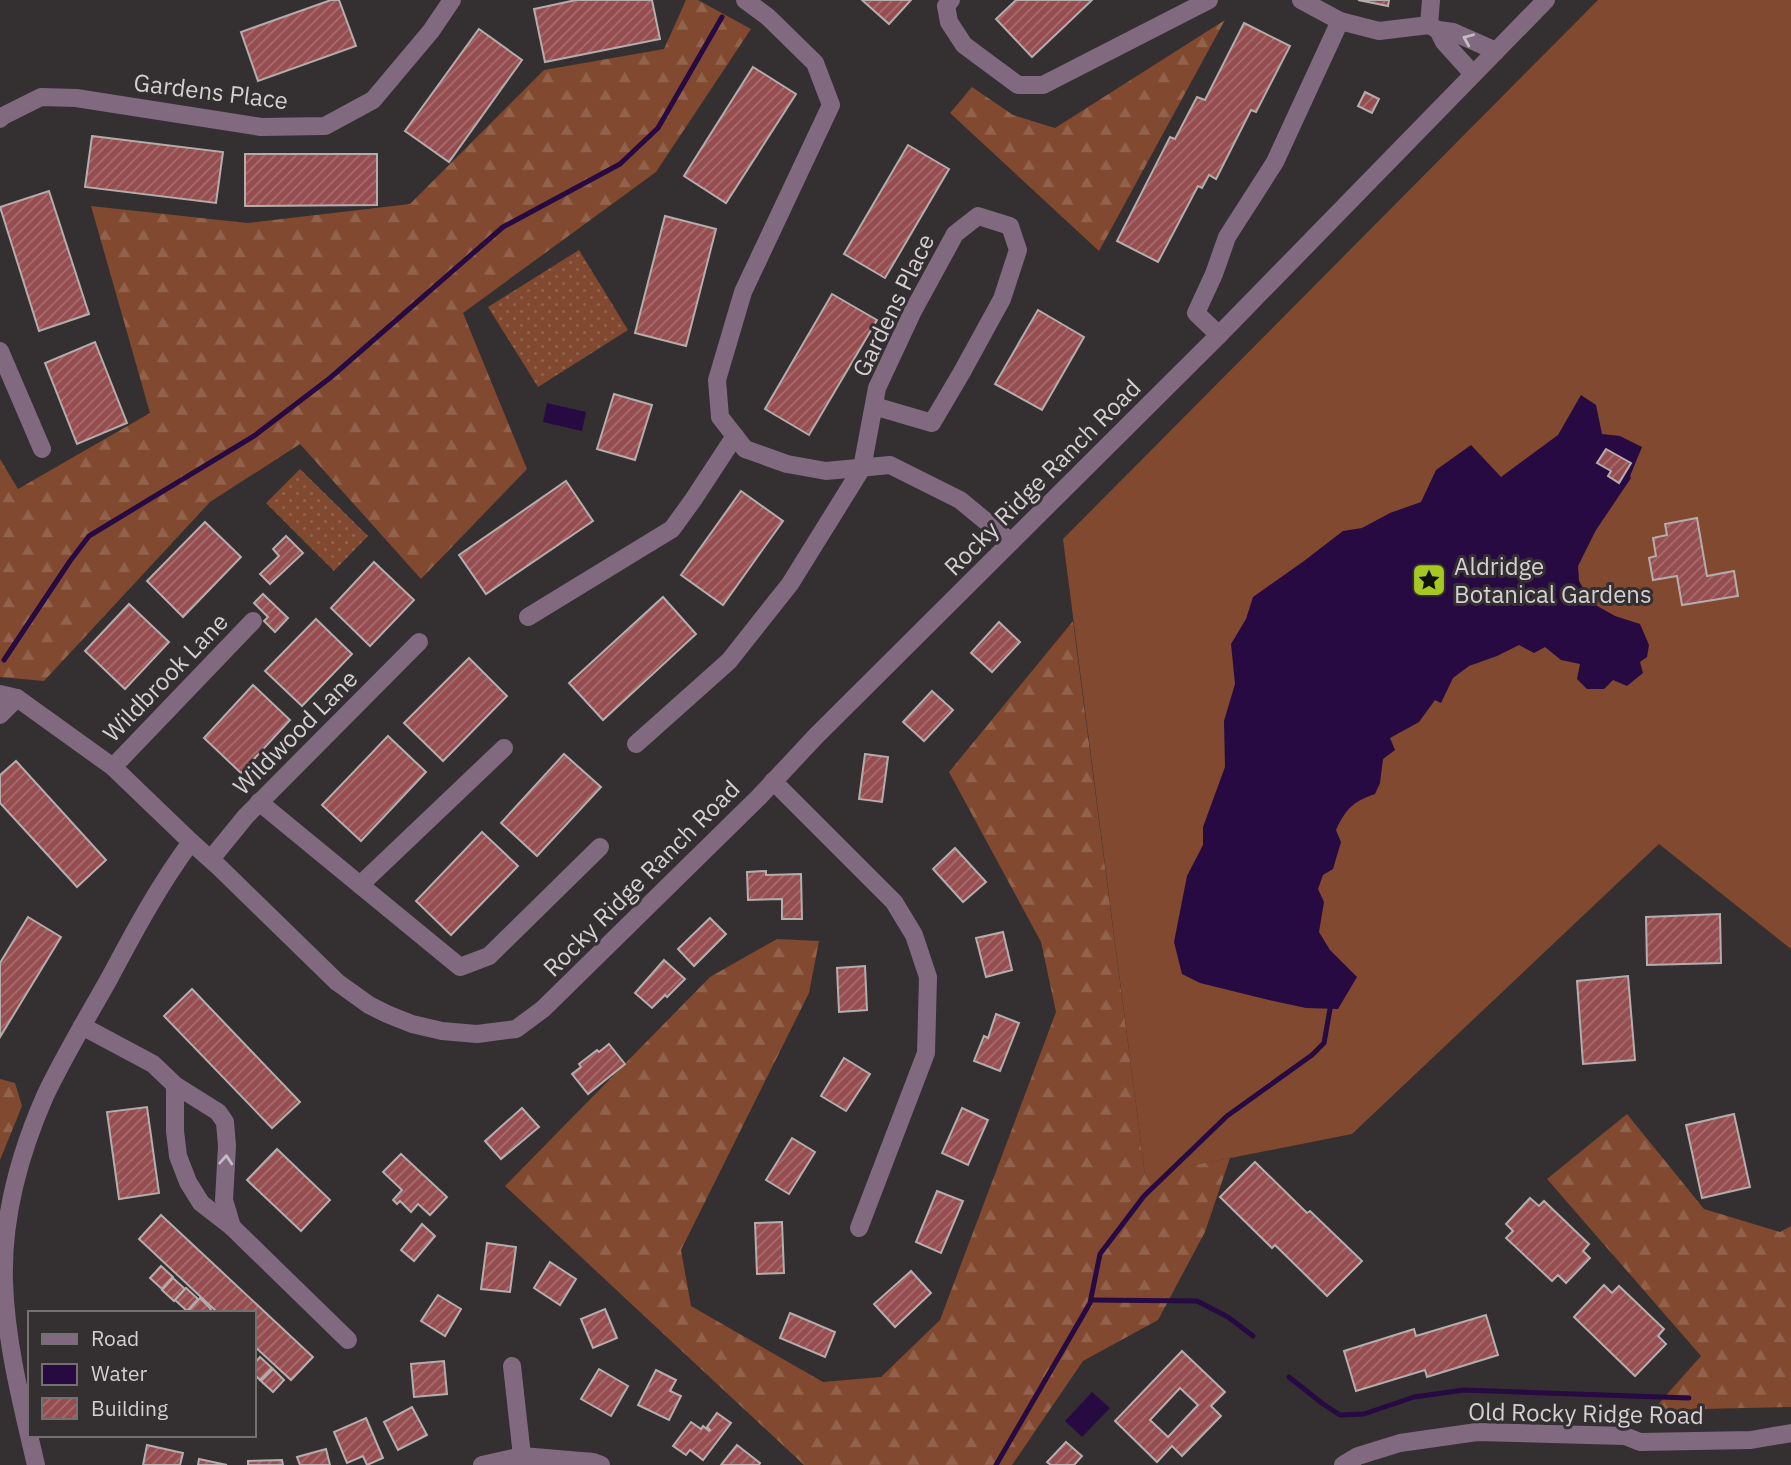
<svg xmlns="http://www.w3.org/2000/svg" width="1791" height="1465" font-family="'IBM Plex Sans',sans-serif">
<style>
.grass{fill:url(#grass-dots)}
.forest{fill:url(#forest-firs)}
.garden{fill:#81492f}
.water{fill:#270a42}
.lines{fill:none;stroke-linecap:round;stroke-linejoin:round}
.stream{stroke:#270a42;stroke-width:5}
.building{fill:url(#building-hatch);stroke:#b4adac;stroke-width:2;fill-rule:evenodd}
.minor{stroke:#816a80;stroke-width:18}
.oneway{stroke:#c3bcc2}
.labels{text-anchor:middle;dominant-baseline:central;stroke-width:6;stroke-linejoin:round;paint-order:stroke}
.street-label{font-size:24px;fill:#d4d0d2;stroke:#342f31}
.poi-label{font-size:24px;fill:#d4d0d2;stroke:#342f31;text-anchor:start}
</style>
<defs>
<pattern id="grass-dots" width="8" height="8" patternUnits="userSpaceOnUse" patternTransform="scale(1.75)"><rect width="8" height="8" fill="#81492f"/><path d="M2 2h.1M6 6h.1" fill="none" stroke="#92624c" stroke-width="1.8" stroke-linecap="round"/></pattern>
<pattern id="forest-firs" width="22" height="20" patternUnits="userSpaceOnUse" patternTransform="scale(1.75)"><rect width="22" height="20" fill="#81492f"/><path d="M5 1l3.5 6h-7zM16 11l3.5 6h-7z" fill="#92624c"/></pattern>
<pattern id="building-hatch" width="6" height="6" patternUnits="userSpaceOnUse" patternTransform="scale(1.75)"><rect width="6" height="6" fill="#964d4f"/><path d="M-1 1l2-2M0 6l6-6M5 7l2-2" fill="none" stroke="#a86e70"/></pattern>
</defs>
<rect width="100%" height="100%" fill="#342f31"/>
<g class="grass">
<polygon points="579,250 628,330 538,387 488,307"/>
<polygon points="300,469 368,536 334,571 266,503"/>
</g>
<g class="forest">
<polygon points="686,0 698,0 751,29 656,172 463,313 527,469 421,579 300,444 210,502 44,681 0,677 0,459 18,489 150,413 91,206 247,223 410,204 544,70 664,49"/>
<polygon points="1225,20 1099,251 950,113 972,87 1013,115 1055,128"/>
<polygon points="1073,621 1145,1174 1230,1158 1205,1232 1158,1320 1083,1361 1012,1465 804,1465 505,1186 710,977 777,939 819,941 809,993 681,1250 691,1306 823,1382 881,1377 940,1320 1056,1012 1041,942 949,772"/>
<polygon points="0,1079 15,1083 22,1106 0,1160"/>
<polygon points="1627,1114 1704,1209 1780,1232 1791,1226 1791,1407 1653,1410 1701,1356 1547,1179"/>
</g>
<polygon class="garden" points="1598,0 1791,0 1791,949 1659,844 1352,1134 1145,1175 1063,539"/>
<g class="water">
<path d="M1581,395L1596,405L1602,434L1620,436L1642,447L1630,476L1631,478L1596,530L1578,566L1579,581L1592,603L1615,616L1640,624L1649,645L1647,657L1640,662L1643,673L1627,686L1613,680L1604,689H1587L1577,679L1580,664L1561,660L1545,647L1534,653L1519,645L1497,656L1469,666L1453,678L1441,703L1435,700L1419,722L1390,738L1395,750L1383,759L1380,783L1375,794C1352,802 1346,809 1336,830L1341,842L1333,869L1323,875L1318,889L1324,902L1319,932L1330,950L1357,977L1338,1009L1306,1008L1269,1000L1200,983L1182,974L1174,942L1187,876L1203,845V827L1225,767L1224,721L1235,684L1231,644L1246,619L1253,597L1304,561L1343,531L1362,528L1390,513L1421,502L1436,470L1471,445L1501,477L1558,435Z"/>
<polygon points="547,403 586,412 582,431 543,422"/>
<polygon points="1092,1392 1110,1408 1082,1437 1065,1421"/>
</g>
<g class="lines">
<g class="stream">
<polyline points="4,660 70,561 89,536 254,436 330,378 503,227 620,164 658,128 722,17"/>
<polyline points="1092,1300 1197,1301 1228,1317 1253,1336"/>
<polyline points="1289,1377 1323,1404 1340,1415 1364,1414 1414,1397 1464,1390 1689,1398"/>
<polyline points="996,1465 1090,1303 1100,1254 1144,1196 1227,1116 1312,1055 1324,1043 1330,1009"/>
</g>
</g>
<g class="building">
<polygon points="331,0 339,0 356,46 258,81 241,32"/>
<polygon points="576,0 652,0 660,39 545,62 534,9"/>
<polygon points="862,0 911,0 889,24"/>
<polygon points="1016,0 1092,0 1032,57 996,19"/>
<polygon points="1358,0 1389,0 1388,6"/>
<polygon points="1244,23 1290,46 1256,112 1251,110 1216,179 1209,175 1202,188 1198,186 1158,262 1117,241 1170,137 1175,139 1197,97 1205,100"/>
<polygon points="479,29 522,60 449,162 405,131"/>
<polygon points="753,67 796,94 726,203 684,176"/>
<polygon points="1365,92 1379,99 1372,113 1358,106"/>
<polygon points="92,136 223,152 216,203 85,187"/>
<polygon points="908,145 949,169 885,278 844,254"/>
<polygon points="245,154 377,154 377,205 245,206"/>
<polygon points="49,191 89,314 39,331 0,207"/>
<polygon points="665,216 716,229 686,346 635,333"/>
<polygon points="832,294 877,320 809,435 765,409"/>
<polygon points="1038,310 1084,337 1042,410 995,384"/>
<polygon points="95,342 127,423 77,444 45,363"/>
<polygon points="614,394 652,405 635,460 597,449"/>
<polygon points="1606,449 1631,463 1619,483 1608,476 1611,471 1597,463"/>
<polygon points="566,481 593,521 486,594 459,555"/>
<polygon points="741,491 783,521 723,605 681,575"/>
<polygon points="1697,518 1707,576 1734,571 1738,596 1682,605 1677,576 1653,580 1649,558 1656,556 1653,538 1667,535 1665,524"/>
<polygon points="205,522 241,557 183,617 147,581"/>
<polygon points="286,536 303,553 270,584 260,574 279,556 273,549"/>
<polygon points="374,562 414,600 370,646 331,608"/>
<polygon points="263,594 288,618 275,632 264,621 268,617 254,603"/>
<polygon points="663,597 696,634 603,720 569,683"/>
<polygon points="129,604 169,642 125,689 85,651"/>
<polygon points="316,619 352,654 302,706 265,671"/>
<polygon points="999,622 1020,642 992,672 971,653"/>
<polygon points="469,658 507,696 443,761 404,723"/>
<polygon points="253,685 290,720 241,773 204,738"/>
<polygon points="932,691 953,710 924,741 903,722"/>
<polygon points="388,736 426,772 361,841 322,805"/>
<polygon points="564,754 601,787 537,856 501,823"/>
<polygon points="865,754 888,757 882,802 859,799"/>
<polygon points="16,761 106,860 77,887 0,803 0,775"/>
<polygon points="482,832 518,866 451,935 416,901"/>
<polygon points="955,848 986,882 963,902 933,869"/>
<polygon points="766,871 766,875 801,874 802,919 782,919 782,899 748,900 747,872"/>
<polygon points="1720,914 1721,963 1647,965 1646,917"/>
<polygon points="28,917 61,937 0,1037 0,963"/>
<polygon points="710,918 726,934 694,966 678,949"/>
<polygon points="1003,932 1012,970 986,977 976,938"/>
<polygon points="664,960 685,979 667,997 665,995 652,1008 635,993"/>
<polygon points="865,966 867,1010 839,1012 837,968"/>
<polygon points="1628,976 1635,1060 1583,1064 1577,981"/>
<polygon points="192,989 300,1102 272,1128 164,1016"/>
<polygon points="996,1014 1019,1023 1000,1071 974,1061 984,1036 988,1038"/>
<polygon points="609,1044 625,1064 588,1094 572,1074 581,1067 579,1064 597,1050 599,1052"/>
<polygon points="844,1058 870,1074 846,1111 821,1096"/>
<polygon points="147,1107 159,1193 119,1199 107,1112"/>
<polygon points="522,1108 539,1127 501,1159 485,1141"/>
<polygon points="962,1108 988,1120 968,1165 942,1153"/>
<polygon points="1734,1114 1750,1187 1702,1198 1686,1125"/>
<polygon points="792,1138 815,1152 789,1194 766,1180"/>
<polygon points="277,1149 330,1200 301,1231 247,1180"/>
<polygon points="401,1154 447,1197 430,1215 418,1204 411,1212 400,1201 397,1204 393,1200 402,1190 383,1172"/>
<polygon points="1255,1162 1307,1213 1310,1211 1362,1261 1327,1296 1275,1245 1272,1248 1220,1197"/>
<polygon points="937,1191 963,1201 941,1253 916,1242"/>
<polygon points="1530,1198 1539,1206 1544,1201 1589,1244 1583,1251 1590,1258 1566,1283 1558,1275 1552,1281 1506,1238 1513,1231 1506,1224"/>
<polygon points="161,1215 313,1357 291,1380 254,1346 254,1313 218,1313 139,1239"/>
<polygon points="782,1222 784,1273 757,1274 755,1223"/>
<polygon points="422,1224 435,1236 414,1261 401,1250"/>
<polygon points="487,1243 516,1247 510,1292 481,1289"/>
<polygon points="550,1262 576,1279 560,1305 534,1288"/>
<polygon points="161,1266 173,1277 162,1289 150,1278"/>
<polygon points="911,1271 931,1293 895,1327 874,1304"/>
<polygon points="173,1278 185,1289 174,1301 162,1290"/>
<polygon points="1604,1285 1612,1293 1619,1286 1664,1329 1658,1336 1666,1344 1635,1376 1574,1317"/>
<polygon points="186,1288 198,1299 187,1311 175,1300"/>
<polygon points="438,1295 461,1309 445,1336 421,1321"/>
<polygon points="200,1298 211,1309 208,1313 191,1313 189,1310"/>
<polygon points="605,1309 617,1338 593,1348 581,1319"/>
<polygon points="790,1313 835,1332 825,1357 780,1338"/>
<polygon points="1486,1315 1498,1355 1427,1377 1425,1370 1356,1391 1344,1351 1414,1329 1416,1336"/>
<path d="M1182,1351L1225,1392L1211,1406L1221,1416L1182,1456L1172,1446L1157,1462L1115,1421ZM1180,1388L1198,1405L1168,1437L1150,1420Z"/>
<polygon points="260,1357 272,1368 260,1380 254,1374 254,1364"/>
<polygon points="444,1361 447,1394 414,1397 411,1364"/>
<polygon points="273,1369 284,1380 273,1392 261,1381"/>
<polygon points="599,1369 628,1386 611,1416 581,1399"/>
<polygon points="656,1370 676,1380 670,1391 681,1396 669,1420 638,1405"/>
<polygon points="412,1407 427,1435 398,1450 384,1422"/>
<polygon points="717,1413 731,1423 703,1460 690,1450 686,1455 673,1446 691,1422 701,1429 703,1426 709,1431 710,1430 707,1427"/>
<polygon points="366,1418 383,1458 367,1465 363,1456 347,1463 334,1432"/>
<polygon points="1066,1442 1082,1456 1074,1465 1051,1465 1047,1462"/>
<polygon points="147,1445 183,1453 180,1465 143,1465"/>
<polygon points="737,1445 760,1463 759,1465 721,1465"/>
<polygon points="326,1449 330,1465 300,1465 297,1457"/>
<polygon points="199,1459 227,1465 198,1465"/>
<polygon points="282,1460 283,1465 248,1465 248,1461"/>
</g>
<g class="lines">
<g class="minor">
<polyline points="745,0 768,17 815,63 831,105 743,292 717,380 720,417 745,449 787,464 826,471 890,465 960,500 1011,542"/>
<polyline points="951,0 946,6 949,22 964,45 1018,85 1043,85 1209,0"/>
<polyline points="1301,0 1340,21 1379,31 1429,25 1438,30 1453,32 1496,51"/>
<polyline points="1429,25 1431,0"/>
<polyline points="1438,30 1444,42 1473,74"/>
<polyline points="0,119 3,116 41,97 76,98 261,127 325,126 373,100 431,31 452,0"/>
<polyline points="1219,335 1196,313 1214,274 1227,237 1275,162 1340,21"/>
<polyline points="0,351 42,449"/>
<polyline points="528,617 672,529 693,500 735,436"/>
<polyline points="0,694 17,698 113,767 191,842"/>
<polyline points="0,715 17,698"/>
<polyline points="636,744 729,661 790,584 862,468 877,388 913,311 955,234 978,216 1010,226 1018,250 1002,299 962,372 932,423 874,406"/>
<polyline points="113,767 253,621"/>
<polyline points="773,781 894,902 914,935 928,977 926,1053 859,1228"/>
<polyline points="259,802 460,967 489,956 600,847"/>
<polyline points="211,859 246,816 419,642"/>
<polyline points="360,885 504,748"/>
<polyline points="82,1026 153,1064 175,1085 218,1112 225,1122 227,1146 224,1200 232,1227"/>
<polyline points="175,1085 175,1131 178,1156 188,1182 201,1203 232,1227 348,1340"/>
<polyline points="512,1366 522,1456"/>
<path d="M36,1465C22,1405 6,1344 4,1282C2,1219 20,1153 45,1096C64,1056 87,1018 109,979C134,932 159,885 191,842L219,867L337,982L369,1005L387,1014L412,1024L442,1031L477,1034L516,1029L543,1009L759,797L816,736L1219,335L1546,0"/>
<polyline points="482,1465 522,1456 593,1462 601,1465"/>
<polyline points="1343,1465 1358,1456 1400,1443 1477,1432 1625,1436 1640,1442 1751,1440 1791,1433"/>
</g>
</g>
<defs><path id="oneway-chevron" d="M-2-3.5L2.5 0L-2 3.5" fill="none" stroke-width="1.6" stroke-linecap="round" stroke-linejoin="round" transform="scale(1.75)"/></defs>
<g class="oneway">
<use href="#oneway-chevron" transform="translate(1468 39) rotate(-157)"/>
<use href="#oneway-chevron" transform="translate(226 1160) rotate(-86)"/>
</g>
<defs>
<g id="sight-square" transform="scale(1.75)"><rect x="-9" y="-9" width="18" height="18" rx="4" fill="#a6c820" stroke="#342f31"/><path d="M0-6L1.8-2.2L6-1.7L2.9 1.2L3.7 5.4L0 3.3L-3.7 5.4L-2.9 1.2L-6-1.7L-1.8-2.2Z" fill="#111"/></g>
</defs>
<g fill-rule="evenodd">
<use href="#sight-square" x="1429" y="580"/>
</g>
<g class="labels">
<g class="street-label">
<text transform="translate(211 91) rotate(7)">Gardens Place</text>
<text transform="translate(893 305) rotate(-64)">Gardens Place</text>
<text transform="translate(1042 477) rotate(-45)">Rocky Ridge Ranch Road</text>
<text transform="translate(165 677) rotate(-46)">Wildbrook Lane</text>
<text transform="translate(295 732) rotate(-45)">Wildwood Lane</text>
<text transform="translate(641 878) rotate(-45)">Rocky Ridge Ranch Road</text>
<text transform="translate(1586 1413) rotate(1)">Old Rocky Ridge Road</text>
</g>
<g class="poi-label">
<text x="1454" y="566">Aldridge<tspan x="1454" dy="28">Botanical Gardens</tspan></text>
</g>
</g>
<rect x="28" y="1311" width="228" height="126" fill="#342f31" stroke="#746f71" stroke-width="2"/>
<rect x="42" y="1334" width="35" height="10" fill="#816a80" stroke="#746f71" stroke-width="2"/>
<text x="91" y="1346" font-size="21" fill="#d4d0d2">Road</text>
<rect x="42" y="1364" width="35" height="21" fill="#270a42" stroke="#746f71" stroke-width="2"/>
<text x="91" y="1381" font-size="21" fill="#d4d0d2">Water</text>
<rect x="42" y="1398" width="35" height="21" fill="url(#building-hatch)" stroke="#746f71" stroke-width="2"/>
<text x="91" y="1416" font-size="21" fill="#d4d0d2">Building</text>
</svg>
